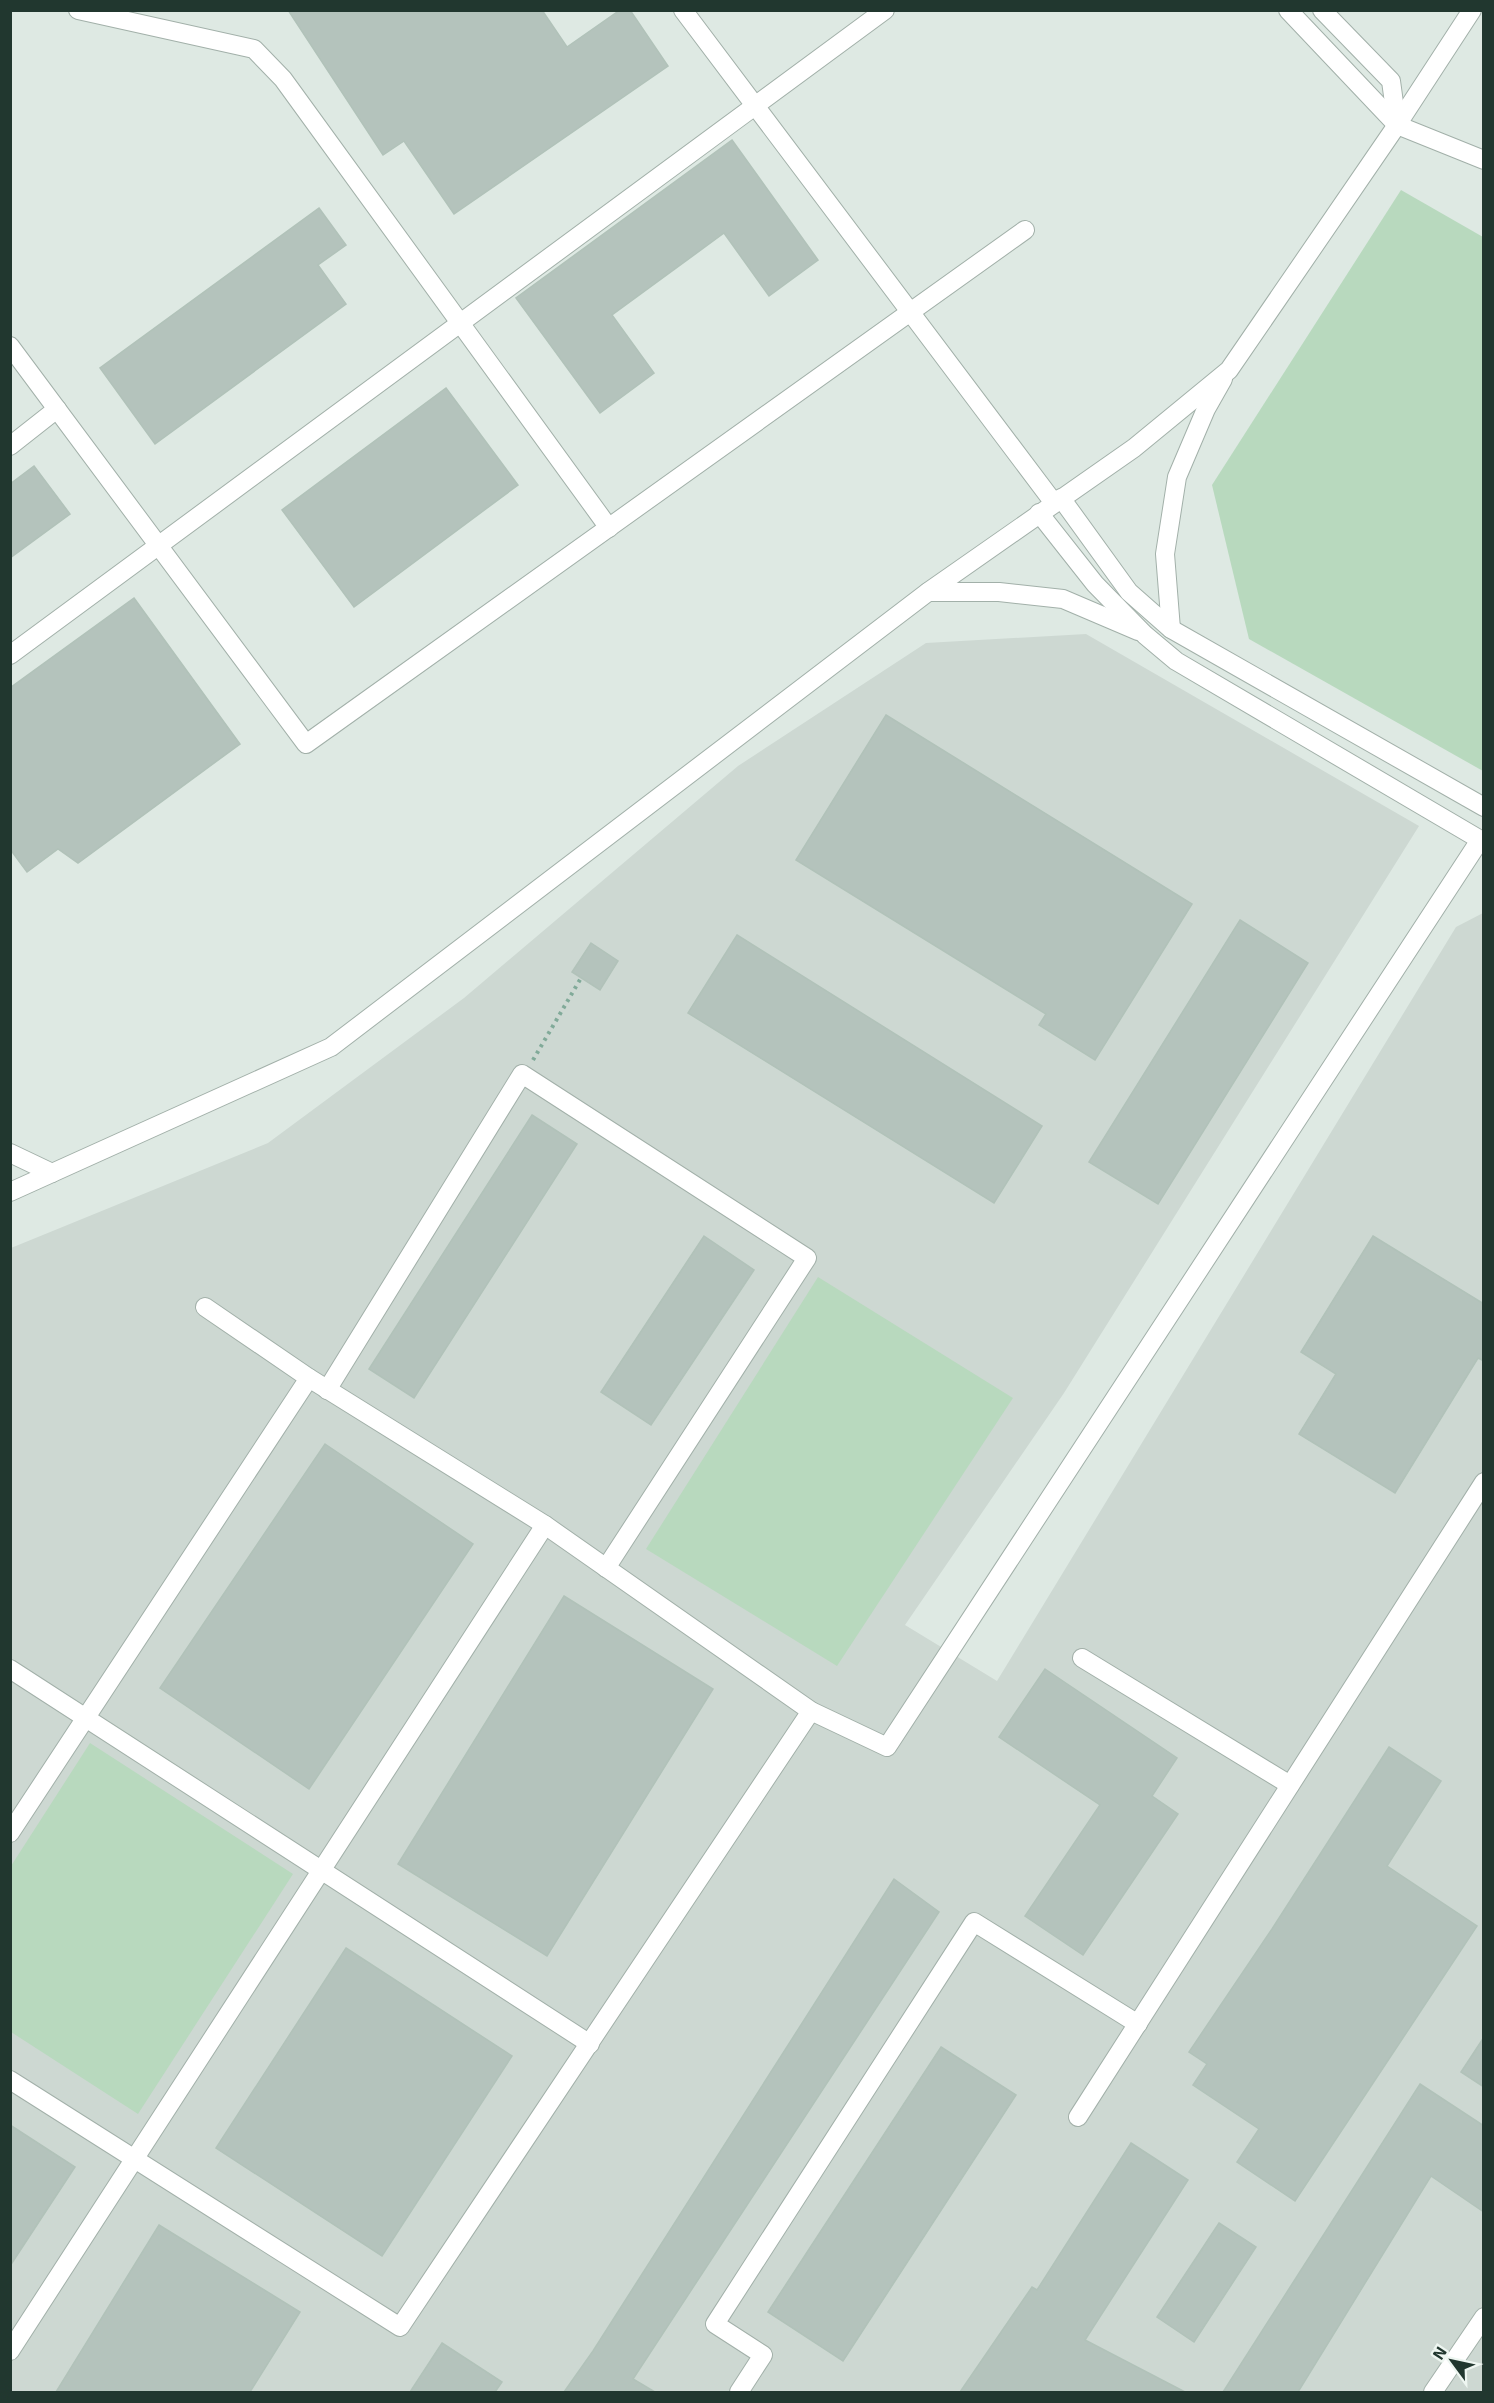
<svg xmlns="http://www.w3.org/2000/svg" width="1494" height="2403" font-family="'Exo 2',sans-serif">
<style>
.built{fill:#cdd8d2}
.green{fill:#b8d9be}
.building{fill:#b4c3bc;stroke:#b1c2b9;stroke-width:1.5}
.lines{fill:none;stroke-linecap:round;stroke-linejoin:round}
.minor-casing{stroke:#a2b0a9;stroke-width:20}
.path{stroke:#81aa99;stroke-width:4;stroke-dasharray:3 4.5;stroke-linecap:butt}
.minor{stroke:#fff;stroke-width:18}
</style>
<rect width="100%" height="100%" fill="#dee9e3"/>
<polygon class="built" points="1086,634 1419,826 1064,1393 905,1625 997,1681 1456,927 1483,913 1483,2392 11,2392 11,1248 268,1143 464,998 738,766 926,643"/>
<g class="green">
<polygon points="1401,190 1483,237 1483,771 1249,639 1212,485"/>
<polygon points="818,1277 1013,1398 837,1666 646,1549"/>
<polygon points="90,1743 293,1874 138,2114 11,2032 11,1866"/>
</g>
<g class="building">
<polygon points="288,10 542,10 567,47 620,10 630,10 668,66 454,214 404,141 383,155"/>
<polygon points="732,140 818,260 769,296 724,233 612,315 654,373 600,413 516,298"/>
<polygon points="319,208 346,245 318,265 346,304 155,444 100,368"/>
<polygon points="446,388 518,485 354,607 282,510"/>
<polygon points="34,466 70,514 10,558 10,484"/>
<polygon points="134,598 240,744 78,863 58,849 27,872 10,849 10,688"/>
<polygon points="886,715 1192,904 1095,1060 1039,1025 1046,1014 796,860"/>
<polygon points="1240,920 1308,963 1158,1204 1089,1162"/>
<polygon points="737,935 1042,1126 994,1203 688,1013"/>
<polygon points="591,943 618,961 600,990 572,972"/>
<polygon points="532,1115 577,1144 414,1398 369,1369"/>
<polygon points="704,1236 754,1270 651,1425 601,1392"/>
<polygon points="1373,1236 1484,1304 1484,1361 1478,1358 1395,1493 1299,1434 1336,1374 1301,1352"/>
<polygon points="325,1444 473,1544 309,1789 160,1688"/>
<polygon points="564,1596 713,1689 547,1956 398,1864"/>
<polygon points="1045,1669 1177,1758 1152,1796 1178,1814 1083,1955 1025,1916 1100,1805 999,1737"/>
<polygon points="1389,1747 1441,1781 1387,1866 1477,1926 1295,2201 1237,2162 1259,2129 1193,2085 1207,2064 1189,2052 1272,1929"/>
<polygon points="894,1879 939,1912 633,2379 655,2392 564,2392 593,2351"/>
<polygon points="346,1948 512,2056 382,2256 216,2148"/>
<polygon points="1484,2037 1484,2087 1461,2072"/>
<polygon points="941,2047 1016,2095 843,2361 768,2312"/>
<polygon points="1420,2084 1484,2126 1484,2212 1431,2176 1298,2392 1223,2392"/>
<polygon points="10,2125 75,2167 10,2266"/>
<polygon points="1131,2143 1188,2180 1085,2340 1185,2392 960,2392 1032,2287 1037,2290"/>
<polygon points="1219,2223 1256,2247 1194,2342 1157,2317"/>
<polygon points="159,2225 300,2312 250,2392 56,2392"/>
<polygon points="442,2343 502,2382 495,2392 410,2392"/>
</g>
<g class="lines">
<g class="minor-casing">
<g id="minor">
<polyline points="78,10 254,49 283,79 609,528"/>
<polyline points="683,10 1054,503"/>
<polyline points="1288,10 1397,125 1484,160"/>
<polyline points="1322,10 1391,81 1397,125"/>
<polyline points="10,346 306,744 1025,230"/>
<polyline points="10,446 57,409"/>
<polyline points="1061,498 1129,592 1171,629 1484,807"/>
<polyline points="1039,513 1095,584 1145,635 1176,661 1484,842"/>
<polyline points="928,592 999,592 1063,599 1138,631"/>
<polyline points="1171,629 1165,554 1177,477 1206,409 1223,379"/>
<polyline points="10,655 885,10"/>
<polyline points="10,1153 52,1173"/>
<polyline points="10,1192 331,1047 928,592 1134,448 1229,370 1397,125 1472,10"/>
<polyline points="205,1307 309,1378 545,1525 811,1711 887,1747 1480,840"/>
<polyline points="327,1390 522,1074 807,1258 606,1568"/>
<polyline points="1082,1658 1290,1785"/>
<polyline points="10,1669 590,2044"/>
<polyline points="10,1833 309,1378"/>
<polyline points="10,2080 400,2327 811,1711"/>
<polyline points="1078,2117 1484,1482"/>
<polyline points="10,2351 545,1525"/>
<polyline points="739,2392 763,2355 715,2324 974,1922 1138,2024"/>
<polyline points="1433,2392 1484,2317"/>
</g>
</g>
<polyline class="path" points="533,1060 581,978"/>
<use href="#minor" class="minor"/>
</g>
<rect width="1494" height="2403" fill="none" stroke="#21372f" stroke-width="24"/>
<g transform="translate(1452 2361) rotate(303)" stroke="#eef6f1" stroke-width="4.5" paint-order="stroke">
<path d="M0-4.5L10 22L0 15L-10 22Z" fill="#21372f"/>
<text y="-9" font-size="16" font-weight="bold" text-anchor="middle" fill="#21372f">N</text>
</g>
</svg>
